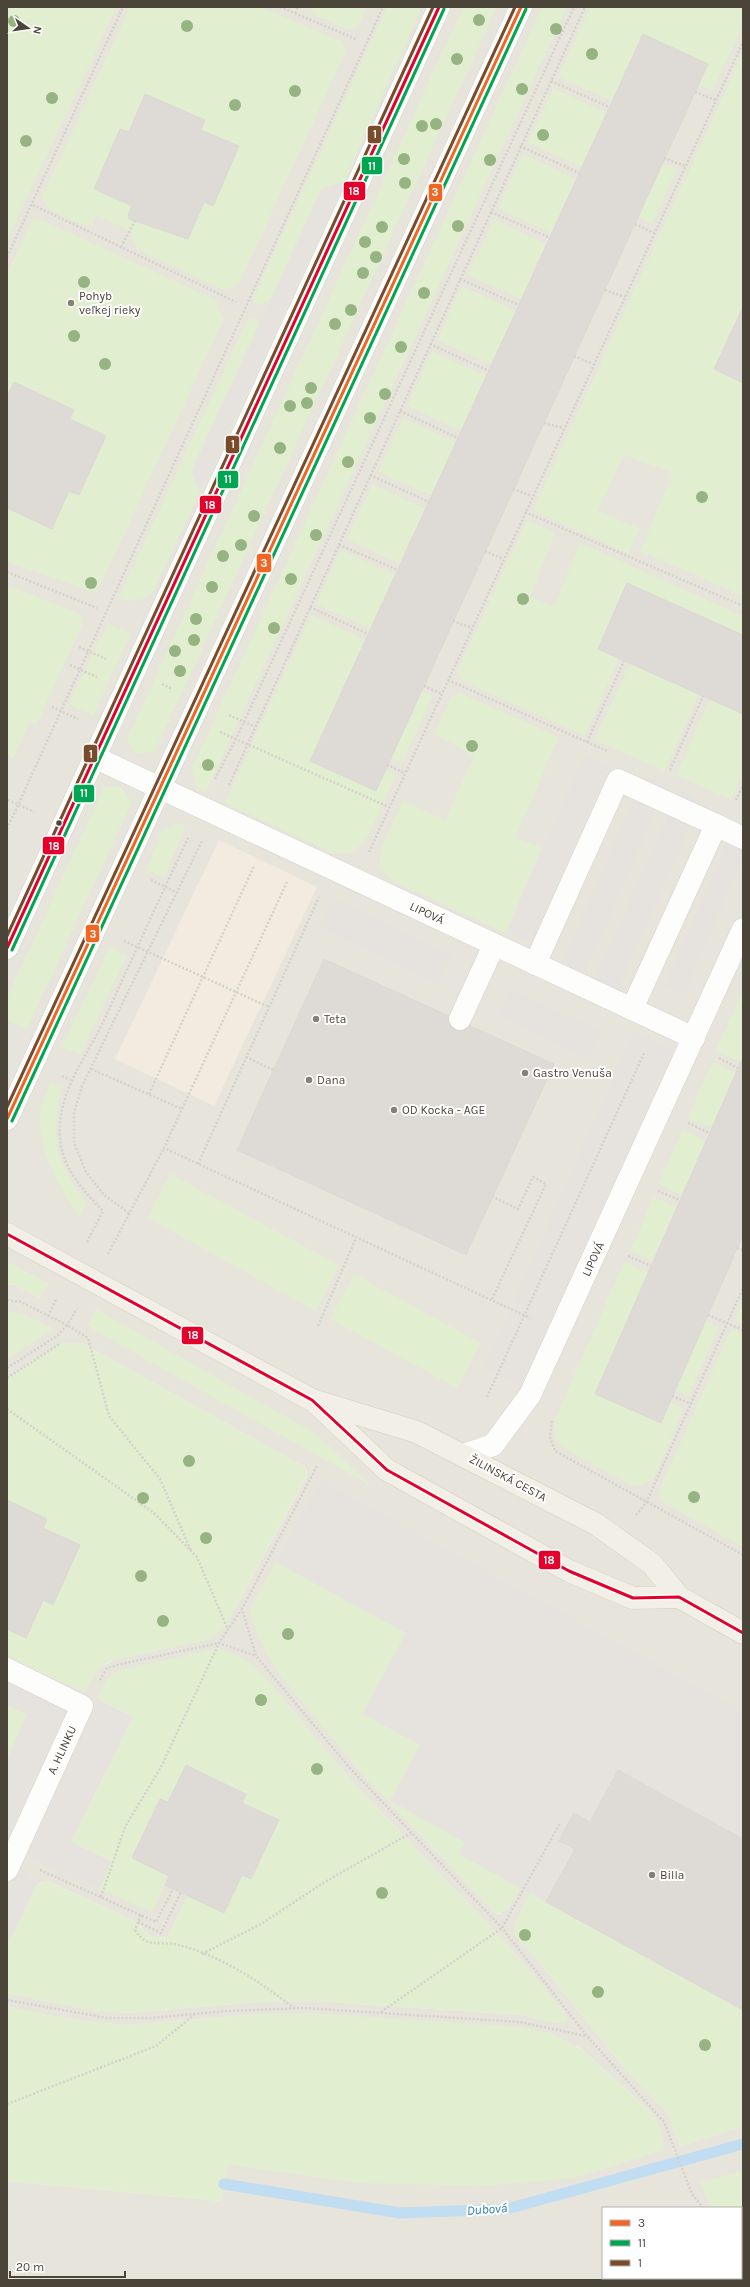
<svg xmlns="http://www.w3.org/2000/svg" width="750" height="2287" font-family="Karla,sans-serif">
<style>
.residential{fill:#e7e4dc;fill-rule:evenodd}
.commercial{fill:#f3ebdf}
.green{fill:#e1eecf}
.parking{fill:#e6e3df}
.lines{fill:none;stroke-linecap:round;stroke-linejoin:round}
.stream{stroke:#c0ddf1;stroke-width:11}
.building{fill:#dedbd6;stroke:#dcd9d4}
.minor-casing{stroke:#d2d0cb;stroke-width:23}
.major-casing{stroke:#d6cebb;stroke-width:23}
.path{stroke:#d3d2cc;stroke-width:2.5;stroke-dasharray:2 2;stroke-linecap:butt}
.minor{stroke:#fdfdfc;stroke-width:22}
.major{stroke:#f2efe6;stroke-width:22}
.bus-1-casing{stroke:#fff;stroke-width:6}
.bus-2-casing{stroke:#fff;stroke-width:6}
.bus-3-casing{stroke:#fff;stroke-width:6}
.bus-4-casing{stroke:#fff;stroke-width:6}
.bus-1{stroke:#f26522;stroke-width:3}
.bus-2{stroke:#00a651;stroke-width:3}
.bus-3{stroke:#7a4b2a;stroke-width:3}
.bus-4{stroke:#e4002b;stroke-width:3}
.tree{fill:#96b382}
.poi-dot{fill:#868178;stroke:#fff;stroke-width:1.5}
.bus-dot{fill:#4b4439;stroke:#fff;stroke-width:1.5}
.labels{text-anchor:middle;dominant-baseline:central;stroke-width:4;stroke-linejoin:round;paint-order:stroke}
.poi-label{font-size:12px;fill:#4b4439;stroke:#fff;text-anchor:start}
.street-label{font-size:12px;fill:#4b4439;stroke:#fff}
.water-label{font-size:13px;font-style:italic;fill:#2e7ab2;stroke:#fff}
.line-badge{stroke:#fff;stroke-width:1.5}
.badge-label{font-size:11px;text-anchor:middle;font-weight:bold;fill:#fff}
</style>
<rect width="100%" height="100%" fill="#f4f2ee"/>
<path class="residential" d="M7,7H743V2010L531,1893L514,1934L530,1951L625,2069L667,2112L680,2146L743,2127V2280H7V2181L221,2201L228,2164L361,2183L654,2115L578,2046L260,2014L127,2025L90,2022L24,2011L7,2006V1993L91,2010L126,2013L260,2002L312,2001L522,2015L559,2023L564,2012L507,1944L349,1778L270,1683L219,1648L114,1673L71,1842L165,1885L169,1876L132,1858L160,1799L168,1802L186,1765L246,1794L242,1803L280,1819L251,1879L242,1875L188,1896L167,1938L150,1936L135,1921L47,1881L40,1883L36,1886L7,1946V1759L27,1714L7,1705V1657L85,1692L96,1671L115,1659L210,1639L225,1627L307,1476V1471L305,1467L82,1343H61L7,1378V1284L15,1285L40,1298L48,1284L7,1262ZM273,1665L502,1914H496L358,1769ZM603,2208H741V2278H603Z"/>
<polygon class="commercial" points="219,840 317,887 214,1106 115,1059"/>
<g class="green">
<polygon points="7,7 117,7 7,240"/>
<path d="M130,7H261L342,42L346,51L239,284L232,288L221,289L138,250L133,242L132,232L97,215L89,227C74,220 47,214 42,197Z"/>
<polygon points="309,7 367,7 357,27 347,30 315,15"/>
<polygon points="387,7 422,7 344,182 322,188 270,301 259,305 254,303 253,299"/>
<polygon points="463,7 497,7 155,751 135,754 127,739"/>
<polygon points="542,7 567,7 205,794 196,785 192,768"/>
<polygon points="590,7 743,7 743,25 713,91 698,84 708,64 643,34 612,101 558,77"/>
<polygon points="743,53 743,596 640,551 673,473 624,455 598,511 640,529 629,554 533,510"/>
<polygon points="553,88 607,113 582,167 528,143"/>
<polygon points="523,154 576,179 551,233 498,209"/>
<polygon points="663,163 677,169 652,224 638,217"/>
<polygon points="35,219 44,221 216,300 224,319 100,586 94,592 7,562 7,508 52,529 69,491 79,495 106,436 70,419 14,382 7,397 7,274 30,224"/>
<polygon points="494,219 546,244 521,299 468,275"/>
<polygon points="462,286 516,311 492,365 437,340"/>
<path d="M251,318L258,320L259,326L191,472L200,492L155,588C144,603 136,601 118,599L247,321Z"/>
<polygon points="432,351 486,376 461,431 407,406"/>
<polygon points="403,418 456,442 432,496 378,472"/>
<polygon points="372,484 426,509 400,564 347,539"/>
<polygon points="527,520 555,533 530,597 554,606 580,543 743,616 743,635 626,583 598,649 619,658 585,736 462,681 457,672"/>
<polygon points="341,550 395,575 371,629 316,604"/>
<polygon points="7,585 78,613 82,618 82,625 37,724 30,721 13,759 7,755"/>
<polygon points="311,615 366,640 311,760 375,791 386,770 397,775 367,838 351,854 332,853 225,803"/>
<polygon points="107,624 131,634 93,716 69,704"/>
<polygon points="630,663 699,694 665,771 595,740"/>
<polygon points="421,691 433,696 402,763 391,758"/>
<polygon points="460,693 559,737 515,838 542,848 506,933 394,882 379,868 381,848 403,801 445,820 474,756 434,734 452,696"/>
<polygon points="710,699 743,714 743,773 731,800 676,775"/>
<polygon points="120,786 132,802 27,1029 7,1020 7,998 104,787"/>
<polygon points="174,824 186,825 164,878 146,870 161,833"/>
<polygon points="109,948 127,956 80,1055 62,1047"/>
<polygon points="740,996 743,997 743,1057 741,1062 716,1051"/>
<polygon points="712,1062 736,1073 712,1128 688,1118"/>
<path d="M50,1083L61,1088C50,1137 55,1162 87,1202L80,1218C60,1189 34,1146 41,1109C43,1101 47,1091 50,1083Z"/>
<polygon points="682,1130 706,1141 682,1195 658,1185"/>
<polygon points="170,1174 339,1265 316,1311 148,1218"/>
<polygon points="654,1197 677,1207 653,1261 630,1251"/>
<polygon points="7,1262 48,1284 40,1298 15,1285 7,1284"/>
<path d="M624,1262L648,1272L595,1394L670,1402L684,1408L653,1480L634,1487L562,1447C553,1439 554,1430 555,1419Z"/>
<polygon points="354,1274 481,1343 457,1388 330,1319"/>
<polygon points="743,1301 743,1324 735,1320"/>
<polygon points="96,1309 316,1434 373,1487 87,1326"/>
<polygon points="12,1312 29,1316 53,1329 7,1360 7,1313"/>
<polygon points="705,1321 719,1327 689,1396 675,1390"/>
<polygon points="731,1329 743,1334 743,1547 666,1504 659,1498 661,1486"/>
<path d="M61,1343H82L305,1467L307,1475L225,1627L210,1639L115,1659C98,1667 93,1677 85,1692L7,1657V1378Z"/>
<polygon points="276,1562 406,1633 363,1713 421,1745 390,1801 465,1842 459,1854 520,1888 508,1910 496,1914 358,1769 296,1695 273,1665 258,1636 249,1610"/>
<path d="M219,1648L248,1661L270,1683L349,1778L507,1944L564,2012L567,2021L560,2023L522,2015L312,2001L260,2002L126,2013L91,2010L7,1993V1946L36,1886L46,1881L135,1921L150,1936L167,1938L188,1896L242,1875L251,1879L279,1819L242,1803L246,1793L186,1765L168,1802L160,1799L132,1858L169,1876L152,1912L99,1889L111,1860L71,1842L133,1717L97,1699C103,1687 108,1674 121,1670Z"/>
<polygon points="7,1705 27,1714 7,1759"/>
<polygon points="531,1893 743,2010 743,2127 680,2146 667,2112 625,2069 530,1951 514,1934 514,1923"/>
<polygon points="7,2006 24,2011 90,2022 127,2025 260,2014 312,2013 521,2027 551,2033 581,2049 654,2115 661,2130 664,2150 575,2178 482,2186 361,2183 228,2164 221,2201 7,2181"/>
<polygon points="743,2171 743,2280 642,2280 642,2278 741,2278 741,2208 701,2208 710,2206 700,2182"/>
</g>
<g class="parking">
<polygon points="344,182 200,492 191,472 322,188"/>
<polygon points="584,755 609,766 531,942 507,930"/>
<polygon points="644,776 667,786 583,977 560,967"/>
<polygon points="679,790 701,801 617,991 594,980"/>
<polygon points="727,842 743,849 743,858 683,996 664,987"/>
<polygon points="334,899 451,955 437,985 320,928"/>
<polygon points="510,988 601,1032 588,1059 497,1014"/>
<polygon points="633,1032 674,1049 521,1386 484,1369"/>
<polygon points="321,1480 743,1712 743,1839 590,1822 574,1813 559,1841 575,1849 546,1902 459,1854 465,1842 390,1801 420,1745 363,1714 406,1633 276,1562"/>
<polygon points="7,1680 67,1707 7,1840 7,1759 27,1714 7,1705"/>
<polygon points="97,1699 133,1717 71,1842 111,1861 99,1889 27,1855"/>
<polygon points="20,1868 36,1886 7,1946 7,1897"/>
</g>
<g class="lines">
<polyline class="stream" points="224,2184 400,2213 507,2209 743,2144"/>
</g>
<g class="building">
<polygon points="643,34 708,64 376,791 310,761"/>
<polygon points="145,94 205,120 201,130 239,146 213,206 204,202 188,239 129,219 128,215 132,206 94,189 120,129 129,132"/>
<polygon points="743,307 743,383 714,369"/>
<polygon points="14,382 74,410 70,419 106,436 79,495 69,491 52,529 7,508 7,397"/>
<polygon points="627,583 743,635 743,714 598,649"/>
<polygon points="324,959 554,1064 466,1255 237,1150"/>
<polygon points="743,1057 743,1235 661,1423 595,1394"/>
<polygon points="7,1500 47,1519 43,1528 80,1545 53,1605 43,1600 26,1638 7,1629"/>
<polygon points="186,1765 246,1794 242,1803 279,1820 251,1879 242,1875 224,1913 165,1885 169,1876 132,1858 160,1799 168,1802"/>
<polygon points="618,1770 743,1839 743,2010 546,1902 575,1849 559,1841 566,1827 574,1813 590,1822"/>
</g>
<g class="lines">
<g class="minor-casing">
<g id="minor">
<polyline points="94,757 694,1038"/>
<polyline points="716,825 743,838"/>
<polyline points="7,948 439,7"/>
<polyline points="535,964 618,780 716,825 632,1009"/>
<polyline points="460,1019 494,945"/>
<polyline points="7,1119 521,7"/>
<polyline points="464,1455 493,1445 530,1395 743,929"/>
<polyline points="7,1669 82,1706 7,1870"/>
</g>
</g>
<g class="major-casing">
<g id="major">
<polyline points="7,1234 312,1400 417,1432 596,1524 652,1564 679,1597 743,1633"/>
<polyline points="316,1403 387,1470 569,1571 633,1598 679,1597"/>
</g>
</g>
<g class="path">
<polyline points="280,7 356,39"/>
<polyline points="295,13 298,7"/>
<polyline points="551,81 609,107"/>
<polyline points="695,92 716,100"/>
<polyline points="520,146 579,173"/>
<polyline points="664,158 685,166"/>
<polyline points="33,205 236,302"/>
<polyline points="491,212 550,238"/>
<polyline points="635,224 654,233"/>
<polyline points="121,247 135,221"/>
<polyline points="7,257 123,7"/>
<polyline points="460,279 519,305"/>
<polyline points="605,290 625,297"/>
<polyline points="430,344 489,371"/>
<polyline points="574,356 593,364"/>
<polyline points="400,411 458,438"/>
<polyline points="544,423 563,428"/>
<polyline points="370,475 429,502"/>
<polyline points="513,489 532,496"/>
<polyline points="525,512 743,606"/>
<polyline points="339,545 398,570"/>
<polyline points="485,551 503,559"/>
<polyline points="7,572 97,608"/>
<polyline points="310,607 368,634"/>
<polyline points="453,621 472,628"/>
<polyline points="79,647 106,659"/>
<polyline points="70,665 97,677"/>
<polyline points="448,680 607,751"/>
<polyline points="162,684 172,689"/>
<polyline points="424,686 442,694"/>
<polyline points="52,707 78,719"/>
<polyline points="229,715 255,727"/>
<polyline points="220,732 389,807"/>
<polyline points="587,742 624,661"/>
<polyline points="387,765 405,773"/>
<polyline points="670,770 703,696"/>
<polyline points="215,779 236,739 574,7"/>
<polyline points="229,785 585,7"/>
<polyline points="8,800 34,812"/>
<polyline points="736,800 743,786"/>
<polyline points="7,829 383,7"/>
<polyline points="369,852 743,42"/>
<polyline points="151,880 176,892"/>
<polyline points="287,882 164,1148 530,1318"/>
<polyline points="124,941 269,1007"/>
<polyline points="246,1057 273,1070"/>
<polyline points="719,1058 738,1068"/>
<polyline points="91,1069 182,1109"/>
<polyline points="62,1076 70,1080"/>
<polyline points="149,1094 254,866"/>
<polyline points="688,1123 709,1133"/>
<polyline points="198,1164 319,897"/>
<polyline points="658,1191 680,1200"/>
<polyline points="129,1213 104,1195 86,1172 74,1143 74,1113 82,1086 202,841"/>
<path d="M87,1242L103,1211C83,1191 61,1166 60,1137C57,1091 86,1059 104,1020C132,959 160,897 189,836"/>
<polyline points="737,1248 743,1250"/>
<polyline points="108,1254 164,1148"/>
<polyline points="628,1256 651,1266"/>
<polyline points="492,1299 546,1184 533,1177 518,1209 493,1197"/>
<polyline points="7,1300 21,1302 67,1325 77,1309"/>
<polyline points="708,1315 743,1330"/>
<polyline points="48,1316 57,1298"/>
<polyline points="318,1326 356,1238"/>
<polyline points="7,1368 57,1336 67,1325 88,1338 109,1416 160,1479 191,1551"/>
<polyline points="7,1378 61,1343"/>
<polyline points="672,1396 692,1404"/>
<polyline points="487,1397 645,1051"/>
<polyline points="7,1409 154,1513 197,1557 228,1630"/>
<polyline points="552,1421 550,1437 555,1451 743,1555"/>
<polyline points="317,1466 242,1609 256,1656 348,1766 502,1928 587,2036 664,2122 692,2194 703,2208"/>
<polyline points="636,1515 646,1503 743,1288"/>
<polyline points="100,1680 107,1668 121,1664 219,1643 256,1656"/>
<polyline points="40,1870 156,1922 173,1889"/>
<polyline points="101,1897 125,1827 161,1767 219,1643 241,1610"/>
<path d="M141,1915L135,1930C148,1950 159,1940 178,1945C218,1954 262,1983 294,2008"/>
<polyline points="138,1922 161,1933 181,1892"/>
<polyline points="202,1954 261,1924 323,1883 411,1833"/>
<polyline points="7,2000 107,2018 150,2018 227,2011 304,2008 520,2022 586,2036"/>
<polyline points="381,2012 502,1928 560,1823"/>
<polyline points="7,2104 156,2046 194,2015"/>
<polyline points="741,2230 743,2230"/>
<polyline points="741,2261 743,2264"/>
</g>
<use href="#minor" class="minor"/>
<use href="#major" class="major"/>
<g class="bus-1-casing">
<polyline id="bus-1" points="7,1119 521,7"/>
</g>
<g class="bus-2-casing">
<g id="bus-2">
<polyline points="12,950 444,9"/>
<polyline points="12,1121 526,9"/>
</g>
</g>
<g class="bus-3-casing">
<g id="bus-3">
<polyline points="7,936 433,7"/>
<polyline points="7,1107 515,7"/>
</g>
</g>
<g class="bus-4-casing">
<g id="bus-4">
<polyline points="7,948 439,7"/>
<polyline points="7,1234 312,1400 387,1470 569,1571 633,1598 679,1597 743,1633"/>
</g>
</g>
<use href="#bus-1" class="bus-1"/>
<use href="#bus-2" class="bus-2"/>
<use href="#bus-3" class="bus-3"/>
<use href="#bus-4" class="bus-4"/>
</g>
<g class="tree">
<circle cx="479" cy="20" r="6"/>
<circle cx="14" cy="21" r="6"/>
<circle cx="187" cy="26" r="6"/>
<circle cx="556" cy="29" r="6"/>
<circle cx="592" cy="54" r="6"/>
<circle cx="457" cy="59" r="6"/>
<circle cx="522" cy="89" r="6"/>
<circle cx="295" cy="91" r="6"/>
<circle cx="52" cy="98" r="6"/>
<circle cx="235" cy="105" r="6"/>
<circle cx="436" cy="124" r="6"/>
<circle cx="422" cy="126" r="6"/>
<circle cx="543" cy="135" r="6"/>
<circle cx="26" cy="141" r="6"/>
<circle cx="404" cy="159" r="6"/>
<circle cx="490" cy="160" r="6"/>
<circle cx="405" cy="183" r="6"/>
<circle cx="458" cy="226" r="6"/>
<circle cx="382" cy="227" r="6"/>
<circle cx="365" cy="242" r="6"/>
<circle cx="376" cy="257" r="6"/>
<circle cx="363" cy="273" r="6"/>
<circle cx="84" cy="282" r="6"/>
<circle cx="424" cy="293" r="6"/>
<circle cx="351" cy="310" r="6"/>
<circle cx="335" cy="324" r="6"/>
<circle cx="74" cy="336" r="6"/>
<circle cx="401" cy="347" r="6"/>
<circle cx="105" cy="364" r="6"/>
<circle cx="311" cy="388" r="6"/>
<circle cx="385" cy="394" r="6"/>
<circle cx="307" cy="403" r="6"/>
<circle cx="290" cy="406" r="6"/>
<circle cx="370" cy="418" r="6"/>
<circle cx="280" cy="448" r="6"/>
<circle cx="348" cy="462" r="6"/>
<circle cx="702" cy="497" r="6"/>
<circle cx="254" cy="516" r="6"/>
<circle cx="316" cy="535" r="6"/>
<circle cx="241" cy="545" r="6"/>
<circle cx="223" cy="556" r="6"/>
<circle cx="291" cy="579" r="6"/>
<circle cx="91" cy="583" r="6"/>
<circle cx="212" cy="587" r="6"/>
<circle cx="523" cy="599" r="6"/>
<circle cx="196" cy="619" r="6"/>
<circle cx="274" cy="628" r="6"/>
<circle cx="194" cy="640" r="6"/>
<circle cx="175" cy="651" r="6"/>
<circle cx="180" cy="671" r="6"/>
<circle cx="472" cy="746" r="6"/>
<circle cx="208" cy="765" r="6"/>
<circle cx="189" cy="1461" r="6"/>
<circle cx="694" cy="1497" r="6"/>
<circle cx="143" cy="1498" r="6"/>
<circle cx="206" cy="1538" r="6"/>
<circle cx="141" cy="1576" r="6"/>
<circle cx="163" cy="1621" r="6"/>
<circle cx="288" cy="1634" r="6"/>
<circle cx="261" cy="1700" r="6"/>
<circle cx="317" cy="1769" r="6"/>
<circle cx="382" cy="1893" r="6"/>
<circle cx="525" cy="1935" r="6"/>
<circle cx="598" cy="1992" r="6"/>
<circle cx="705" cy="2045" r="6"/>
</g>
<g class="poi-dot">
<circle cx="71" cy="303" r="4"/>
<circle cx="316" cy="1019" r="4"/>
<circle cx="525" cy="1073" r="4"/>
<circle cx="309" cy="1080" r="4"/>
<circle cx="394" cy="1110" r="4"/>
<circle cx="652" cy="1875" r="4"/>
</g>
<circle class="bus-dot" cx="59" cy="823" r="3.5"/>
<g class="labels">
<g class="poi-label">
<text x="79" y="296">Pohyb<tspan x="79" dy="14">veľkej rieky</tspan></text>
<text x="324" y="1019">Teta</text>
<text x="533" y="1073">Gastro Venuša</text>
<text x="317" y="1080">Dana</text>
<text x="402" y="1110">OD Kocka - AGE</text>
<text x="660" y="1875">Billa</text>
</g>
<g class="street-label">
<text transform="translate(427 913) rotate(25)">LIPOVÁ</text>
<text transform="translate(593 1259) rotate(-65)">LIPOVÁ</text>
<text transform="translate(508 1478) rotate(28)">ŽILINSKÁ CESTA</text>
<text transform="translate(62 1750) rotate(-65)">A. HLINKU</text>
</g>
<g class="water-label">
<text transform="translate(487 2209) rotate(-4)">Dubová</text>
</g>
</g>
<g class="line-badge">
<rect x="367" y="125" width="15" height="19" rx="4" fill="#7a4b2a"/>
<rect x="361" y="156" width="22" height="19" rx="4" fill="#00a651"/>
<rect x="343" y="181" width="23" height="20" rx="4" fill="#e4002b"/>
<rect x="428" y="183" width="15" height="19" rx="4" fill="#f26522"/>
<rect x="225" y="435" width="15" height="19" rx="4" fill="#7a4b2a"/>
<rect x="217" y="470" width="22" height="19" rx="4" fill="#00a651"/>
<rect x="199" y="495" width="23" height="19" rx="4" fill="#e4002b"/>
<rect x="256" y="553" width="16" height="20" rx="4" fill="#f26522"/>
<rect x="83" y="744" width="15" height="19" rx="4" fill="#7a4b2a"/>
<rect x="73" y="784" width="22" height="19" rx="4" fill="#00a651"/>
<rect x="42" y="836" width="23" height="19" rx="4" fill="#e4002b"/>
<rect x="85" y="924" width="15" height="19" rx="4" fill="#f26522"/>
<rect x="181" y="1326" width="23" height="19" rx="4" fill="#e4002b"/>
<rect x="538" y="1550" width="23" height="20" rx="4" fill="#e4002b"/>
</g>
<g class="badge-label">
<text x="375" y="138">1</text>
<text x="372" y="170">11</text>
<text x="354" y="195">18</text>
<text x="435" y="196">3</text>
<text x="233" y="448">1</text>
<text x="228" y="483">11</text>
<text x="210" y="509">18</text>
<text x="264" y="567">3</text>
<text x="91" y="758">1</text>
<text x="84" y="797">11</text>
<text x="54" y="850">18</text>
<text x="93" y="938">3</text>
<text x="193" y="1339">18</text>
<text x="549" y="1564">18</text>
</g>
<rect width="750" height="2287" fill="none" stroke="#4b4439" stroke-width="16"/>
<rect x="602" y="2207" width="140" height="72" fill="#ffffff" stroke="#b7b4b0"/>
<rect x="610" y="2220" width="20" height="6" fill="#f26522" stroke="#b7b4b0"/>
<text x="638" y="2227" font-size="12" fill="#4b4439">3</text>
<rect x="610" y="2240" width="20" height="6" fill="#00a651" stroke="#b7b4b0"/>
<text x="638" y="2247" font-size="12" fill="#4b4439">11</text>
<rect x="610" y="2260" width="20" height="6" fill="#7a4b2a" stroke="#b7b4b0"/>
<text x="638" y="2267" font-size="12" fill="#4b4439">1</text>
<g transform="translate(28 28) rotate(103)" stroke="#ffffff" stroke-width="3" paint-order="stroke">
<path d="M0-3L7 15L0 10L-7 15Z" fill="#4b4439"/>
<text y="-6" font-size="11" font-weight="bold" text-anchor="middle" fill="#4b4439">N</text>
</g>
<path d="M10 2271v6h115v-6" fill="none" stroke="#4b4439" stroke-width="2"/>
<text x="16" y="2271" font-size="12" fill="#4b4439" stroke="#ffffff" stroke-width="3" paint-order="stroke">20 m</text>
</svg>
